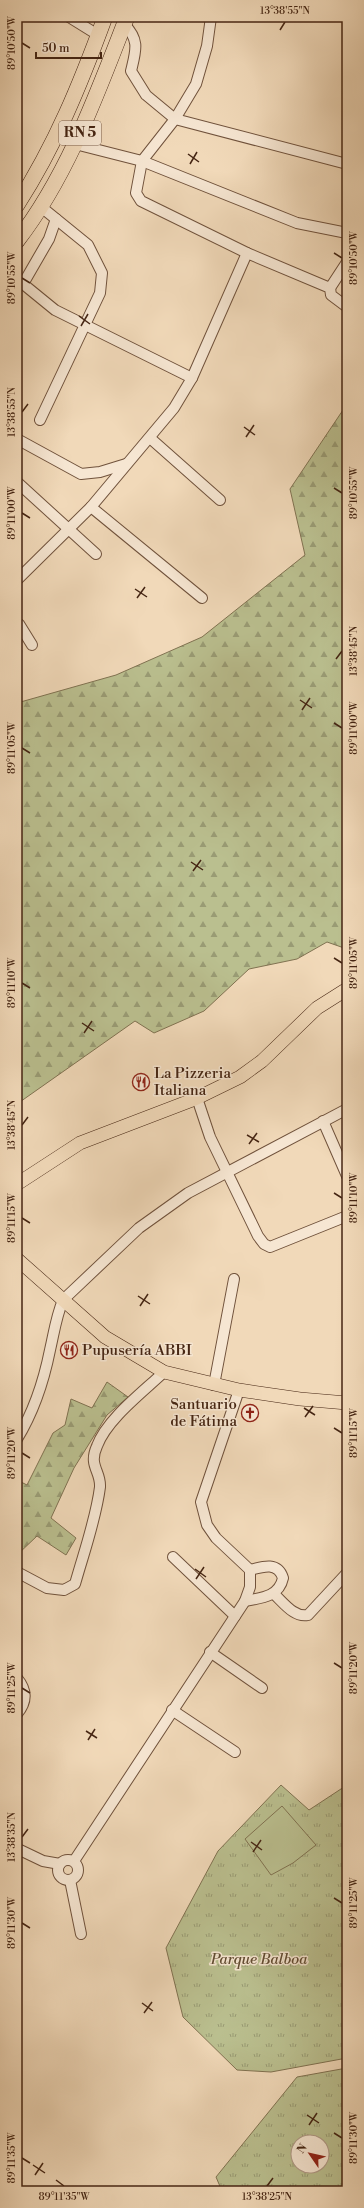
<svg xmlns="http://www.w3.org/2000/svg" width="364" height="2208" font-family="'Libre Bodoni',serif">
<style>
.grass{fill:url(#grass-tufts);stroke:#807251;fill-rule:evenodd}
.forest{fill:url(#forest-firs);stroke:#807251}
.pitch{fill:#babf8f;stroke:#807251}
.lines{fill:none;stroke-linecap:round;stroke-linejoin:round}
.minor-casing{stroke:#70523c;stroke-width:12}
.major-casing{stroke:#452513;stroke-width:14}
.highway-casing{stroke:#452513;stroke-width:16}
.minor{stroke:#f6e6d2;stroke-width:10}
.major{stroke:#f1d9b9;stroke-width:13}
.highway{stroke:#f1d9b9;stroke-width:15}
.ticks{fill:none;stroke:#452513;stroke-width:1.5}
.labels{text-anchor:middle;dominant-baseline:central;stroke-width:3;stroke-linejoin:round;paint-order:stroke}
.shield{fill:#f6e6d2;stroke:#7a5f4c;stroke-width:1}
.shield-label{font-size:14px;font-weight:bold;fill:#452513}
.poi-label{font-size:15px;fill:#452513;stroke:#f6e6d2;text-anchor:start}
.park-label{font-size:15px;font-style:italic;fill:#624c32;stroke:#f6e6d2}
.neatline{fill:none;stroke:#452513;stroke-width:1.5}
.ticks-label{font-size:10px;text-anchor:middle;fill:#452513}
</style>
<defs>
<pattern id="grass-tufts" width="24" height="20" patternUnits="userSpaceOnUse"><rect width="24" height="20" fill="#babf8f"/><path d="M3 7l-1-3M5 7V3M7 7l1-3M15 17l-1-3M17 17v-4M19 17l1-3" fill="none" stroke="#999b74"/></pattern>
<pattern id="forest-firs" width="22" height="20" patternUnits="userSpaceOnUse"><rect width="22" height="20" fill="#babf8f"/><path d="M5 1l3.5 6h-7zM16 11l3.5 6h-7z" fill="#999b74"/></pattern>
</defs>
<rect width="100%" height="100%" fill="#f1d9b9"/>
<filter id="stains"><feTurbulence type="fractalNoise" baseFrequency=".005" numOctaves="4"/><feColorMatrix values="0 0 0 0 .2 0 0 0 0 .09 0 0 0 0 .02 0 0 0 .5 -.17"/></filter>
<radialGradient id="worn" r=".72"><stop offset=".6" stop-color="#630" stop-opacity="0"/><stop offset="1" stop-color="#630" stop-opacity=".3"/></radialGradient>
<g class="grass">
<polygon points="281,1785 309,1810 347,1785 347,2058 271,2072 237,2070 183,2017 166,1948 218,1851"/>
<path d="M347,2068V2191H222L216,2177L297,2077ZM298,2142H322V2166H298Z"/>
</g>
<g class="forest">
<polygon points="347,404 347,949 327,942 297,959 249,969 204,1011 154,1033 135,1021 17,1104 17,703 116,675 202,637 305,555 290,489"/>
<polygon points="107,1382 128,1397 107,1415 74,1468 51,1518 76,1538 66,1555 37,1536 17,1555 17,1480 27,1485 53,1433 65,1425 71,1399 92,1408"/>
</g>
<polygon class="pitch" points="282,1806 316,1845 293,1863 271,1875 245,1839"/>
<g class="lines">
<g class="minor-casing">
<g id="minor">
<polyline points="69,17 98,35"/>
<polyline points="211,17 207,46 196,84 175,119 142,161 136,193 141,201 247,253"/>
<path d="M124,24C140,40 136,50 131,71L146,95L175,119L347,164"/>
<polyline points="75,144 142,161 297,223 347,233"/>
<polyline points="40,206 88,245 102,273 100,293 40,420"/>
<polyline points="17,279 55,310 192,378"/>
<polyline points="23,284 49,239 56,219"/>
<polyline points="330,288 347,262"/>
<polyline points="150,438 220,500"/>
<polyline points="17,439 81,474 100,472 126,464"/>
<polyline points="17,482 96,554"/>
<polyline points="91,507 202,598"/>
<polyline points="17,580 91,507 174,408 192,378 247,253 330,288 331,295 347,307"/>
<polyline points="19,624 32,645"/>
<polyline points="197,1098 210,1137 258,1236 264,1244 270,1247 347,1216"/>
<polyline points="323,1121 347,1176"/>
<polyline points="214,1385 234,1279"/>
<path d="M17,1439C33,1413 44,1380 50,1350C54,1333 56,1317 63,1300L139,1228L188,1193L347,1109"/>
<polyline points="173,1557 235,1616"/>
<path d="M17,1572L47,1588L64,1590L75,1584C84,1552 96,1519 100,1487C101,1471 88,1466 97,1446C107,1419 143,1392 164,1372"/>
<path d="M274,1594C283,1602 294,1618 308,1615L347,1573"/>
<path d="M245,1601C261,1598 279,1597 283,1578C278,1562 264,1566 250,1570"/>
<polyline points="210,1652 262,1688"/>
<path d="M17,1678C27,1690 27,1702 17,1714"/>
<polyline points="172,1710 235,1752"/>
<polyline points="20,1850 43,1861 60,1864"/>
<circle cx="68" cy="1870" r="10"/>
<polyline points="74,1861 245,1601 250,1587 250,1570 216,1538 207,1525 201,1502 239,1390"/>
<polyline points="70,1880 81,1934"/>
</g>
</g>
<g class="major-casing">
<g id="major">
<polyline points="17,1184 80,1143 195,1099 240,1077 262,1061 317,1008 347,989"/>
<polyline points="17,1259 105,1337 164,1372 239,1390 300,1399 347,1403"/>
</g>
</g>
<g class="highway-casing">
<g id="highway">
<path d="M17,205C56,144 80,85 105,17"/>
<path d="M17,241C68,175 97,94 127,17"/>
</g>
</g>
<use href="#minor" class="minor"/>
<use href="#major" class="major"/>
<use href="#highway" class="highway"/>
</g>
<path class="ticks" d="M280,30L285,22M22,43L30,48M188,154L199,162M190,164L197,152M334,253L342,258M22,278L30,283M79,316L90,324M81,326L88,314M22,412L28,404M244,427L255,435M246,437L254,425M334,488L342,493M22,513L30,518M135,589L147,597M137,598L145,587M336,659L342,651M300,700L312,708M302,710L310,698M334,723L342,728M22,748L30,753M191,862L203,870M193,871L201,860M334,958L342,963M22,983L30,988M82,1023L94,1031M84,1033L92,1021M22,1125L28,1117M247,1135L259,1142M249,1144L257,1133M334,1193L342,1198M22,1218L30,1223M138,1296L150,1304M140,1306L148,1294M304,1408L315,1415M305,1417L313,1406M334,1428L342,1433M22,1453L30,1458M195,1569L206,1577M196,1579L204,1567M334,1663L342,1668M22,1688L30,1693M86,1731L97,1738M88,1740L95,1729M22,1837L28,1829M251,1842L262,1850M253,1852L261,1840M334,1898L342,1903M22,1923L30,1928M142,2003L153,2011M144,2013L152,2002M307,2115L319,2123M309,2125L317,2113M334,2133L342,2138M22,2158L30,2163M33,2165L45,2173M35,2175L43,2163M56,2180L64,2186M267,2186L273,2178"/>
<defs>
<g id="restaurant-ring" transform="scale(0.9)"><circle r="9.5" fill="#f6e6d2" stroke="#8f2418" stroke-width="1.5"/><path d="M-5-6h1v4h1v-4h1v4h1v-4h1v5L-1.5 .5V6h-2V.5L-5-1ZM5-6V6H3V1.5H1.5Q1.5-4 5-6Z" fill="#8f2418"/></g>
<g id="church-ring" transform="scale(0.9)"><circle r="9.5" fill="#f6e6d2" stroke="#8f2418" stroke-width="1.5"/><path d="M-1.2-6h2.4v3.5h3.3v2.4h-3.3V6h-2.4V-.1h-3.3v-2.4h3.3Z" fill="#8f2418"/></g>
</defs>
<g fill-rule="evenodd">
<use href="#restaurant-ring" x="141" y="1082"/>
<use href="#restaurant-ring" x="69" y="1350"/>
<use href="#church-ring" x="250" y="1413"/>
</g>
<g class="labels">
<rect class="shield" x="59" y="121" width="42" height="24" rx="3"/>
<g class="shield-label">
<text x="80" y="133">RN 5</text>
</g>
<g class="poi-label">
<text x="154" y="1073">La Pizzeria<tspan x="154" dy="17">Italiana</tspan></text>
<text x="82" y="1350">Pupusería ABBI</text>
<text x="237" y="1404" text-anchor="end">Santuario<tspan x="237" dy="17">de Fátima</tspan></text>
</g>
<g class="park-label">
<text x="259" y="1959">Parque Balboa</text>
</g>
</g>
<rect width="364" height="2208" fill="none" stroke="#f1d9b9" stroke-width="44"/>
<g transform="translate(310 2154) rotate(304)"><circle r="19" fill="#f6e6d2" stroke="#af9986"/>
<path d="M0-3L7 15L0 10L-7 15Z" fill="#8f2418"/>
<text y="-6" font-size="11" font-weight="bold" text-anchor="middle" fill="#452513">N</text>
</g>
<path d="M36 52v6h65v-6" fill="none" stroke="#452513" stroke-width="2"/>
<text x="42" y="52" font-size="12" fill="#452513" stroke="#f6e6d2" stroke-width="3" paint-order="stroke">50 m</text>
<rect x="22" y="22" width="320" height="2164" class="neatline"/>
<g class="ticks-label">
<text x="285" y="14">13°38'55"N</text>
<text transform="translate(11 43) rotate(-90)" y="4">89°10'50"W</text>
<text transform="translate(353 258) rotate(-90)" y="4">89°10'50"W</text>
<text transform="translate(11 278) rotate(-90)" y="4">89°10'55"W</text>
<text transform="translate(11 412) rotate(-90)" y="4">13°38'55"N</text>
<text transform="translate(353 493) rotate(-90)" y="4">89°10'55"W</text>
<text transform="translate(11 513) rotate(-90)" y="4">89°11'00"W</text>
<text transform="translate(353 651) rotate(-90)" y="4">13°38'45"N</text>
<text transform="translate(353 728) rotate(-90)" y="4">89°11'00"W</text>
<text transform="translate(11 748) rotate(-90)" y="4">89°11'05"W</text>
<text transform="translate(353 963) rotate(-90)" y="4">89°11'05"W</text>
<text transform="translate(11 983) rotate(-90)" y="4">89°11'10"W</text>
<text transform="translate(11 1125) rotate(-90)" y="4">13°38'45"N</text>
<text transform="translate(353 1198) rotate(-90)" y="4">89°11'10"W</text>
<text transform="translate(11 1218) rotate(-90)" y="4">89°11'15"W</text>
<text transform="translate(353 1433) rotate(-90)" y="4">89°11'15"W</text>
<text transform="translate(11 1453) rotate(-90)" y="4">89°11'20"W</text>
<text transform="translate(353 1668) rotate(-90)" y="4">89°11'20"W</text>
<text transform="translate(11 1688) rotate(-90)" y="4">89°11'25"W</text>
<text transform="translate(11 1837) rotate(-90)" y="4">13°38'35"N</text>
<text transform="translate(353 1903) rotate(-90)" y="4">89°11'25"W</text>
<text transform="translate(11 1923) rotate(-90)" y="4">89°11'30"W</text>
<text transform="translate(353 2138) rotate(-90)" y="4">89°11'30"W</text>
<text transform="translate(11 2158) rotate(-90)" y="4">89°11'35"W</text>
<text x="64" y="2200">89°11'35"W</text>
<text x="267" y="2200">13°38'25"N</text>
</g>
<rect width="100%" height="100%" filter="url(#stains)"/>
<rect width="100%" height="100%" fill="url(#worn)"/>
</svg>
